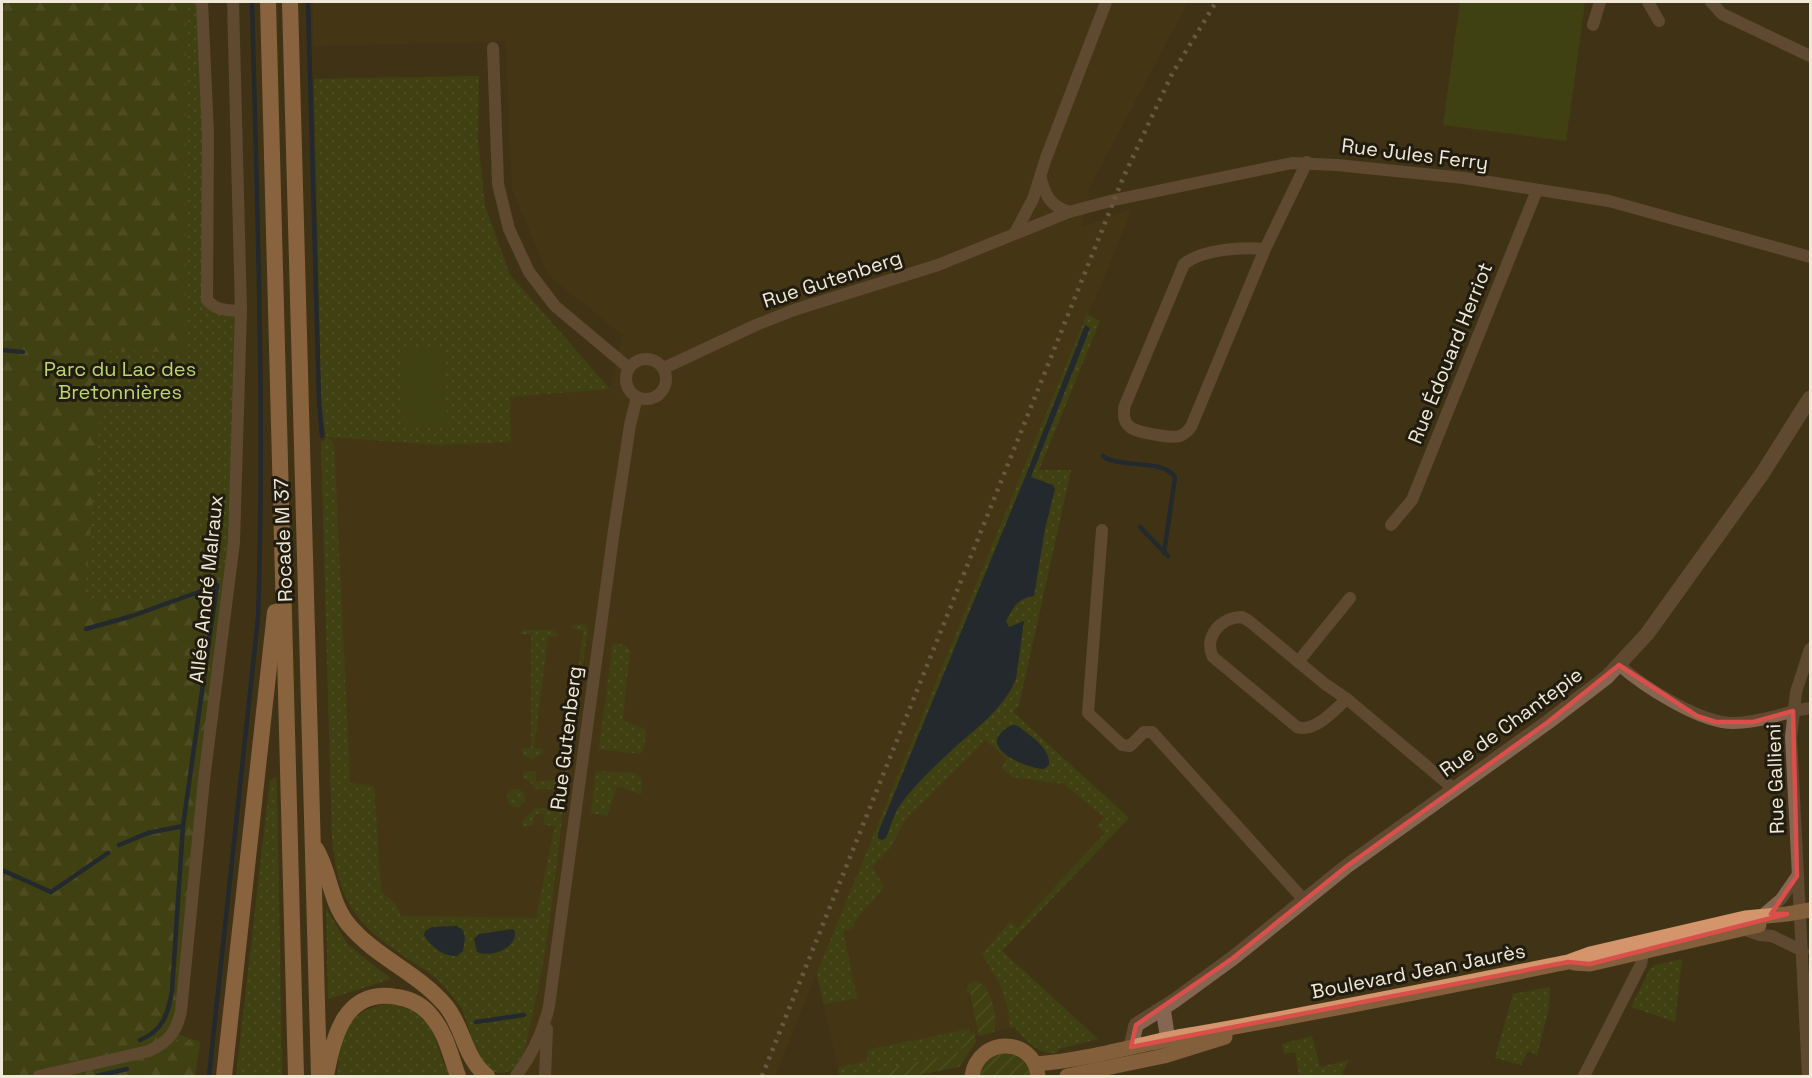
<svg xmlns="http://www.w3.org/2000/svg" width="1812" height="1078" font-family="'Space Grotesk',sans-serif">
<style>
.built{fill:#4a3b15}
.grass{fill:url(#grass-dots)}
.forest{fill:url(#forest-firs)}
.garden{fill:url(#garden-furrows)}
.pitch{fill:#42520f}
.water{fill:#001d48}
.lines{fill:none;stroke-linecap:round;stroke-linejoin:round}
.stream{stroke:#001d48;stroke-width:4.5}
.minor{stroke:#856652;stroke-width:12}
.tertiary{stroke:#856652;stroke-width:15}
.primary{stroke:#d4956c;stroke-width:15}
.trunk{stroke:#e39e70;stroke-width:16}
.rail{stroke:#948a73;stroke-width:4.5;stroke-dasharray:3 6;stroke-linecap:butt}
.marked{fill:none;stroke:#db4f4b;stroke-width:4.5;stroke-linejoin:round}
.labels{text-anchor:middle;dominant-baseline:central;stroke-width:6;stroke-linejoin:round;paint-order:stroke}
.street-label{font-size:20px;fill:#f0e9d8;stroke:#211c0f}
.park-label{font-size:20px;fill:#bad86b;stroke:#211c0f}
</style>
<defs>
<pattern id="grass-dots" width="8" height="8" patternUnits="userSpaceOnUse" patternTransform="scale(1.5)"><rect width="8" height="8" fill="#42520f"/><path d="M2 2h.1M6 6h.1" fill="none" stroke="#5e6b31" stroke-width="1.8" stroke-linecap="round"/></pattern>
<pattern id="forest-firs" width="22" height="20" patternUnits="userSpaceOnUse" patternTransform="scale(1.5)"><rect width="22" height="20" fill="#42520f"/><path d="M5 1l3.5 6h-7zM16 11l3.5 6h-7z" fill="#5e6b31"/></pattern>
<pattern id="garden-furrows" width="10" height="10" patternUnits="userSpaceOnUse" patternTransform="scale(1.5)"><rect width="10" height="10" fill="#42520f"/><path d="M-1 1l2-2M0 10L10 0M9 11l2-2" fill="none" stroke="#5e6b31"/></pattern>
</defs>
<rect width="100%" height="100%" fill="#403316"/>
<polygon class="built" points="313,2 1188,2 1089,188 1082,227 1132,209 853,885 891,847 904,821 1012,712 1129,818 1002,951 1098,1039 1058,1049 1057,1053 1045,1053 1021,1035 1015,1027 975,1036 976,1042 959,1067 913,1076 840,1076 816,974 775,1076 535,1076 508,1072 498,1073 479,1056 467,1019 460,1005 448,991 435,977 376,937 357,917 346,898 336,869 332,838 321,443 326,437 439,445 511,442 510,397 610,389 623,335 548,275 512,188 506,41 313,46"/>
<g class="grass">
<polygon points="2,2 202,2 207,300 241,311 234,542 174,1033 200,1042 195,1076 2,1076"/>
<path d="M479,76L478,140L485,206L510,275L610,389L510,397L511,442L439,445L327,437L334,444L350,783L374,786L381,892L395,903L401,916L536,918L555,826L543,825L545,814H535L533,826H523L522,821L536,808L563,809C555,878 548,948 532,1016C528,1029 527,1047 521,1060C517,1068 507,1074 498,1073C475,1069 471,1026 461,1008C455,998 446,989 438,980C426,969 410,961 397,951C350,919 338,894 332,838L321,443L326,437L321,407L314,79Z"/>
<path d="M1087,314L1100,321L1039,470H1071L1019,705L1013,712L1129,818L1002,951L1098,1039L1058,1049L1057,1053C1040,1055 1024,1040 1015,1027L1010,1028L1007,1005L1000,984L982,954L1010,922L1017,928L1105,833L1097,826L1104,817L1064,784L1013,777L1001,767L1007,759L985,740L904,821L891,847L872,867L884,887L855,921L853,928L843,931L857,998L824,1004L817,973Z"/>
<polygon points="574,625 584,624 588,626 566,789 536,789 529,781 524,778 523,773 536,771 536,781 564,780 583,631 571,628"/>
<polygon points="523,630 552,630 558,634 557,637 548,636 534,748 543,749 543,753 533,759 524,756 522,748 531,748 531,634 520,634"/>
<path d="M613,643L624,645L630,650L623,719C629,727 640,724 646,731L644,748L640,754L599,749Z"/>
<polygon points="596,771 635,773 642,780 641,794 617,786 607,816 591,813"/>
<polygon points="276,777 277,784 282,1076 236,1076 270,780"/>
<circle cx="516" cy="798" r="9"/>
<polygon points="326,908 348,945 391,979 328,999"/>
<polygon points="1682,959 1675,1022 1631,1007 1650,969 1655,965"/>
<polygon points="1550,987 1549,1008 1537,1055 1528,1051 1521,1065 1495,1058 1513,994"/>
<path d="M387,1004C444,1013 428,1040 451,1076H337C341,1040 344,1010 387,1004Z"/>
<polygon points="969,1029 971,1034 959,1053 881,1070 882,1076 840,1076 838,1068 867,1061 868,1050"/>
<polygon points="1312,1036 1320,1067 1349,1060 1341,1076 1299,1076 1295,1052 1284,1054 1282,1044"/>
</g>
<polygon class="forest" points="2,2 184,2 186,8 185,352 105,351 85,598 226,603 181,1011 168,1041 200,1042 195,1076 2,1076"/>
<g class="garden">
<path d="M975,980C992,987 998,1016 994,1032L979,1036L970,992L966,993L968,985Z"/>
<polygon points="974,1032 976,1042 959,1067 913,1076 882,1076 880,1070 959,1053 968,1036"/>
<path d="M998,1053C1015,1053 1027,1059 1031,1076H978L984,1063Z"/>
</g>
<g class="pitch">
<polygon points="1460,2 1585,2 1566,141 1443,125"/>
<polygon points="442,348 448,426 405,429 400,350"/>
</g>
<g class="water">
<path d="M1085,325L1090,328L1031,477L1053,485L1055,489L1045,529L1034,596C1016,599 1015,606 1006,621L1009,627L1024,621L1016,679C1004,708 978,727 955,747C937,764 912,787 898,808C893,817 890,828 886,838L882,840L878,838V833L1026,475Z"/>
<path d="M1013,725L1018,726C1030,736 1051,748 1049,765L1044,769C1030,769 983,751 1001,733C1005,729 1007,727 1013,725Z"/>
<path d="M457,926L463,930L465,938L463,951L457,956C444,957 430,946 424,935L425,931L432,927Z"/>
<path d="M513,929L515,932C516,949 491,958 477,952L474,939L479,934Z"/>
</g>
<g class="lines">
<g class="stream">
<polyline points="308,2 319,400 322,436"/>
<polyline points="2,350 23,352"/>
<path d="M1103,456C1119,469 1162,458 1175,477L1164,553"/>
<polyline points="1140,527 1168,556"/>
<polyline points="86,629 132,616 204,590"/>
<polyline points="119,845 148,833 183,826 217,585"/>
<polyline points="2,870 51,892 108,853"/>
<polyline points="476,1022 524,1015"/>
<path d="M140,1040C163,1031 168,1014 172,991L183,826"/>
<polyline points="97,1076 127,1069"/>
<path d="M209,1076L258,618C265,413 257,207 252,2"/>
</g>
<g class="minor">
<path d="M202,2L208,134L207,300C217,311 227,310 241,311"/>
<polyline points="1648,2 1659,21"/>
<polyline points="1711,2 1722,14 1810,56"/>
<polyline points="1593,25 1600,2"/>
<polyline points="493,48 498,184 509,229 529,272 555,306 629,368"/>
<path d="M1041,179C1046,197 1051,206 1069,212"/>
<polyline points="1015,233 1033,199 1046,158 1106,2"/>
<path d="M1265,249C1241,247 1203,249 1184,264L1125,405C1119,430 1138,432 1157,435C1164,436 1173,438 1180,436C1185,434 1188,431 1191,427L1265,249L1307,162"/>
<circle cx="646" cy="379" r="20"/>
<polyline points="664,368 756,325 794,310 938,265 1069,212 1114,200 1292,163 1337,165 1464,178 1609,201 1810,257"/>
<polyline points="1391,525 1412,500 1537,190"/>
<polyline points="1102,530 1088,713 1122,745 1130,746 1144,732 1152,732 1304,900"/>
<polyline points="1298,662 1350,598"/>
<path d="M1619,665C1644,687 1700,723 1733,723C1760,723 1785,712 1810,708"/>
<path d="M1347,699C1334,710 1315,733 1297,727L1213,657C1203,637 1221,617 1242,617L1249,621L1325,684L1347,699L1454,789"/>
<polyline points="1761,916 1781,899 1797,876"/>
<polyline points="1743,929 1760,935 1772,936 1803,951"/>
<path d="M39,1076L149,1051C169,1042 177,1031 181,1011L204,780L234,542L241,311L233,2"/>
<path d="M516,1076C532,1055 543,1033 549,1006L614,530L630,425L637,397"/>
<polyline points="545,1076 547,1029"/>
<polyline points="1584,1076 1641,964 1643,953"/>
<polyline points="1808,1076 1791,737 1796,692 1810,649"/>
</g>
<g class="tertiary">
<polyline points="1131,1047 1136,1025 1174,1001 1233,958 1347,866 1548,722 1607,677 1647,634 1762,474 1810,398"/>
<polyline points="1162,1049 1167,1034 1163,1008"/>
</g>
<g class="primary">
<polyline points="1574,963 1590,964 1759,925"/>
<path d="M1037,1064C1087,1060 1135,1045 1184,1036C1313,1014 1440,988 1568,962L1590,954L1745,918L1787,914L1810,910"/>
<path d="M972,1076C978,1036 1034,1036 1038,1076"/>
<polyline points="1067,1076 1164,1056 1225,1037"/>
</g>
<g class="trunk">
<polyline points="268,2 296,1076"/>
<polyline points="290,2 319,1076"/>
<path d="M316,849C330,872 330,902 348,924C376,958 419,973 446,1006C464,1028 464,1058 487,1076"/>
<polyline points="224,1076 275,612"/>
<path d="M326,1076C333,1037 345,987 397,997C411,999 423,1005 432,1017C446,1033 451,1057 458,1076"/>
</g>
<polyline class="rail" points="762,1076 1123,178 1172,74 1216,2"/>
</g>
<path d="M0 0H1812V1078H0ZM1619,665L1697,716L1716,722H1753L1793,711L1797,876L1771,914H1787L1590,964L1568,962L1131,1047L1136,1025L1233,958L1347,866L1548,722Z" fill="#403316" fill-opacity=".55" fill-rule="evenodd"/>
<path class="marked" d="M1619,665L1697,716L1716,722H1753L1793,711L1797,876L1771,914H1787L1590,964L1568,962L1131,1047L1136,1025L1233,958L1347,866L1548,722Z"/>
<g class="labels">
<g class="street-label">
<text transform="translate(1415 154) rotate(7)">Rue Jules Ferry</text>
<text transform="translate(832 279) rotate(-18)">Rue Gutenberg</text>
<text transform="translate(1450 353) rotate(-68)">Rue Édouard Herriot</text>
<text transform="translate(283 540) rotate(-92)">Rocade M 37</text>
<text transform="translate(206 589) rotate(-84)">Allée André Malraux</text>
<text transform="translate(1511 722) rotate(-36)">Rue de Chantepie</text>
<text transform="translate(566 738) rotate(-83)">Rue Gutenberg</text>
<text transform="translate(1775 779) rotate(-92)">Rue Gallieni</text>
<text transform="translate(1418 971) rotate(-11)">Boulevard Jean Jaurès</text>
</g>
<g class="park-label">
<text x="120" y="369">Parc du Lac des<tspan x="120" dy="23">Bretonnières</tspan></text>
</g>
</g>
<rect width="1812" height="1078" fill="none" stroke="#f0e9d8" stroke-width="6"/>
</svg>
